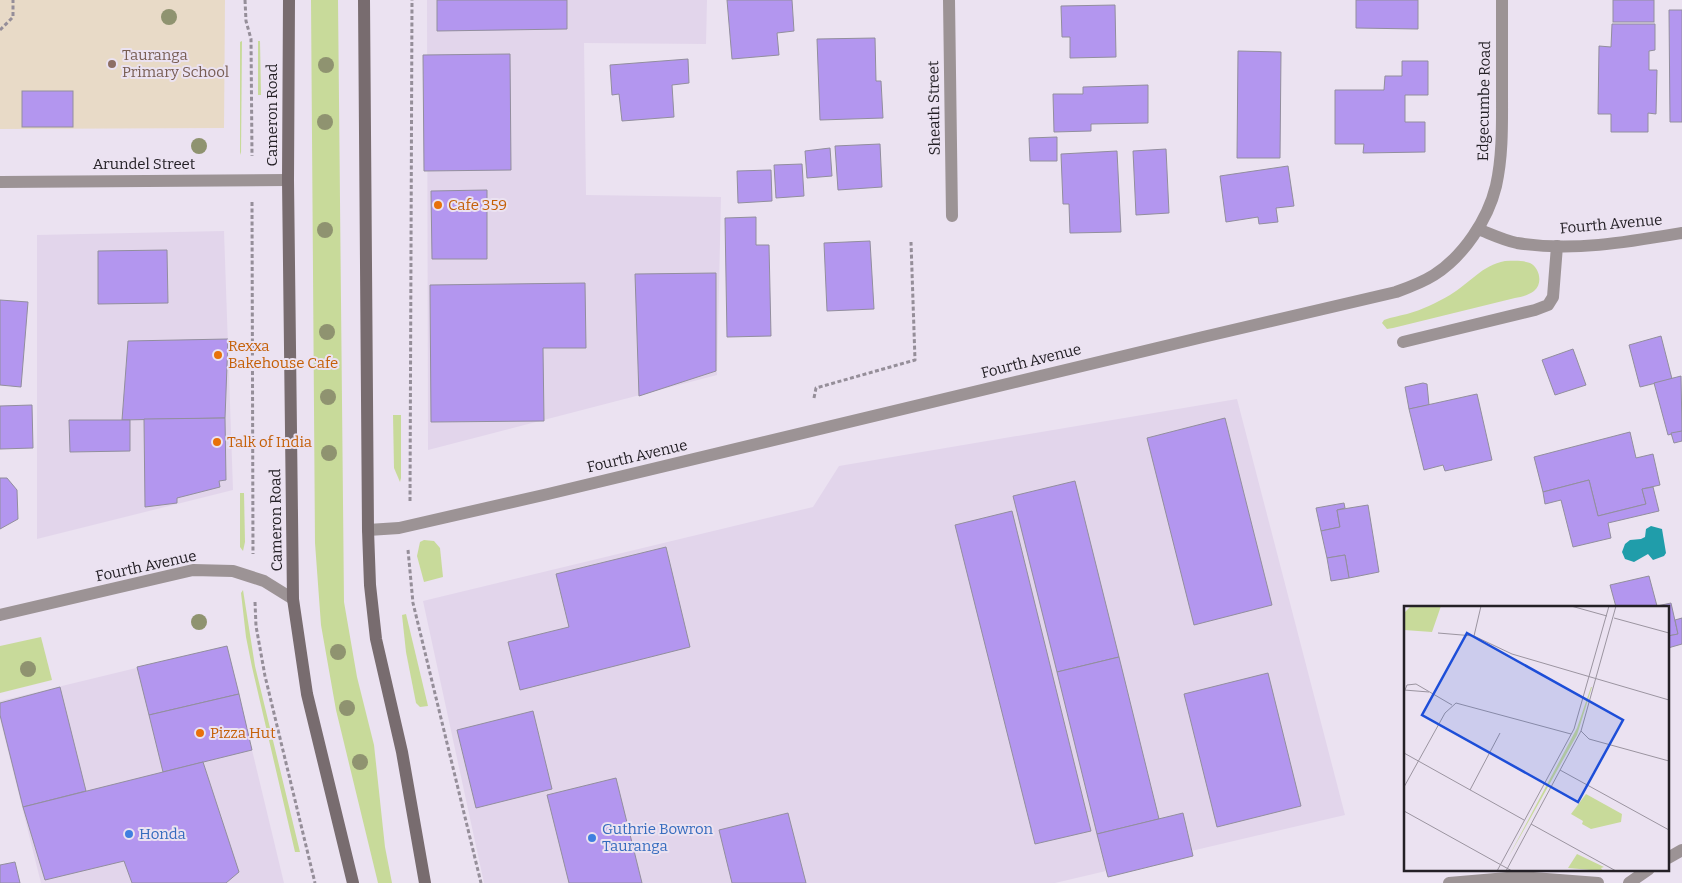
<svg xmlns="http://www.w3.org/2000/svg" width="1682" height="883" font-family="Bitter,serif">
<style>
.built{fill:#e2d5eb}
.education{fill:#e8dac7}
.green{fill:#c8da9a}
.water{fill:#209daa}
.building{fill:#b396ef;stroke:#928e9d}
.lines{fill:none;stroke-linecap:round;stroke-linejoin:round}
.path{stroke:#958e99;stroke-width:3;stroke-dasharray:4 2.5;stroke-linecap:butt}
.lane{stroke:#9c9395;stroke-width:12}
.street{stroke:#9c9395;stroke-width:12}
.secondary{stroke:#786c6f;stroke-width:12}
.tree{fill:#8f9370}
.education-dot{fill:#8d6e63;stroke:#ebe2f1;stroke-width:2}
.food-dot{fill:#e8710a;stroke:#ebe2f1;stroke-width:2}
.shop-dot{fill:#3f7fe0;stroke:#ebe2f1;stroke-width:2}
.labels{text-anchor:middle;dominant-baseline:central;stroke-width:4;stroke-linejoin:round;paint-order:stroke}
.education-label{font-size:15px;fill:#785e54;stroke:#ebe2f1;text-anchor:start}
.street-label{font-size:15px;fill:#242026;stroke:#ebe2f1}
.food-label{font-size:15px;fill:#c56008;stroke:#ebe2f1;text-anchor:start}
.shop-label{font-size:15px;fill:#366cbe;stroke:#ebe2f1;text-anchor:start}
.inset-road{fill:none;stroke:#9b94a0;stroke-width:1}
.view{fill:#1d4ed8;fill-opacity:0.15;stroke:#1d4ed8;stroke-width:2.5}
.inset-edge{fill:none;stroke:#242026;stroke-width:2.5}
</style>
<rect width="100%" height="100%" fill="#ebe2f1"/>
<g class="built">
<polygon points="427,0 707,0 706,44 584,43 586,195 721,197 717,375 428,450"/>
<polygon points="224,231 233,490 37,539 37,235"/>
<polygon points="1237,399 1345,815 1055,883 484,883 423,601 813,507 839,466"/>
<polygon points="227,646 284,883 41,883 0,719 0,701"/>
</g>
<polygon class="education" points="0,0 225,0 224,128 0,129"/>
<g class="green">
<polygon points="311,0 338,0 344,602 357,677 374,745 385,847 392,883 378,883 336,710 321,625 315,543"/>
<polygon points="242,41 241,155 240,152 240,42"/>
<polygon points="258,41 260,41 261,95 258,95"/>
<path d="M1505,261C1513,261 1523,260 1530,263C1540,268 1543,284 1534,291C1529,295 1521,297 1515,298L1393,328L1387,329L1382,323L1384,320C1392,317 1399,316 1407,314C1422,310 1436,303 1450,295C1469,284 1482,265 1505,261Z"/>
<polygon points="393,415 401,415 401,478 400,482 394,468"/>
<polygon points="240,493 244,493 245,542 243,551 240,547"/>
<polygon points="424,540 434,541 440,548 443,577 424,582 417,556 420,542"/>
<polygon points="243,590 255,666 300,852 295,852 252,667 246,637 241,593"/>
<polygon points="406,614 428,706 420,707 416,703 406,652 402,615"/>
<polygon points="41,637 52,680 0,693 0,646"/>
</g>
<polygon class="water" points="1651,526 1662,529 1666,553 1664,556 1653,560 1648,554 1634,562 1625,559 1622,552 1625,544 1630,540 1641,539 1645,537 1646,529"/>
<g class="building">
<polygon points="437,0 567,0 567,29 437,31"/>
<polygon points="727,0 792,0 794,31 777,33 779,55 732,59"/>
<polygon points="1356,0 1418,0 1418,29 1356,28"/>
<rect x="1613" y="0" width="41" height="22"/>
<polygon points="1115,5 1116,57 1070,58 1070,37 1062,37 1061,6"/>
<polygon points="1669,10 1682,10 1682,122 1670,122"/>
<polygon points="1612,24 1655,24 1655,50 1649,51 1649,70 1657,70 1656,114 1648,113 1648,132 1611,132 1611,114 1598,114 1599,46 1611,47"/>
<polygon points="875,38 876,81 881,81 883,118 820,120 817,39"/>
<polygon points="1238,51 1281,52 1280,158 1237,158"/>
<polygon points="510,54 511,170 424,171 423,55"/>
<polygon points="688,59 689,83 672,85 674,117 622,121 619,94 612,95 610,65"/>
<polygon points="1402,61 1428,61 1428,95 1405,95 1405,122 1425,122 1425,152 1363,153 1364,144 1335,144 1335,90 1384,90 1385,76 1402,76"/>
<polygon points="1148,85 1148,123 1091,124 1091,131 1054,132 1053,94 1083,94 1083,87"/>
<rect x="22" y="91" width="51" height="36"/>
<polygon points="1057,137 1057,161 1030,161 1029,138"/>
<polygon points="880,144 882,187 838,190 835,146"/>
<polygon points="830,148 832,176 807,178 805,151"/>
<polygon points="1166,149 1169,213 1136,215 1133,151"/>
<polygon points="1117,151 1121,232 1070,233 1069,204 1063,204 1061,154"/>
<polygon points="802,164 804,196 776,198 774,165"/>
<polygon points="1288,166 1294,206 1276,208 1278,222 1259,224 1258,217 1226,222 1220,176"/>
<polygon points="771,170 772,201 738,203 737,171"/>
<polygon points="487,190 487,259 432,259 431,191"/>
<polygon points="756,217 756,245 769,245 771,336 727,337 725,218"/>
<polygon points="870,241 874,309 827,311 824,243"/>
<polygon points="167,250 168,303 98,304 98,251"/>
<polygon points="716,273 716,371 639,396 635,274"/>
<polygon points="585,283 586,348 543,348 544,421 431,422 430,285"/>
<polygon points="0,300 28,302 21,387 0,385"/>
<polygon points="1661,336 1672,379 1640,387 1629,345"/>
<polygon points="228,339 225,418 122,420 128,341"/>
<polygon points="1573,349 1586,385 1555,395 1542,360"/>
<polygon points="1681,376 1682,431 1668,435 1654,383"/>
<polygon points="1423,383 1427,384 1429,405 1409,409 1405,387"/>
<polygon points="1477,394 1492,460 1445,471 1443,465 1424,470 1409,409"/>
<polygon points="32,405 33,448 0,449 0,406"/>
<polygon points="225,418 226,480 219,481 220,487 177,498 177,503 145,507 144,419"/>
<polygon points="1225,418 1272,605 1194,625 1147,438"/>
<polygon points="69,420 130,420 130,451 70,452"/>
<polygon points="1682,431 1682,441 1674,443 1671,433"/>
<polygon points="1630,432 1636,458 1653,454 1660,485 1642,489 1646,504 1598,516 1589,480 1543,492 1534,457"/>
<polygon points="0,478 7,478 17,490 18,519 0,529"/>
<polygon points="1589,480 1598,516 1646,504 1642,489 1653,487 1659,511 1608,523 1611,538 1573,547 1561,500 1545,504 1543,492"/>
<polygon points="1075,481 1119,657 1057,672 1013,496"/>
<polygon points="1344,503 1345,508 1337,510 1340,527 1321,531 1316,508"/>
<polygon points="1368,505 1379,572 1349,578 1345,555 1327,558 1321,531 1340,527 1337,510"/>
<polygon points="1012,511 1091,831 1035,844 955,525"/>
<polygon points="666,547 690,647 520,690 508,642 569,627 556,574"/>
<polygon points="1345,555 1349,578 1331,581 1327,558"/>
<polygon points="1649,576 1657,606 1671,603 1678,634 1668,636 1668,607 1616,607 1610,585"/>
<polygon points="1682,618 1682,644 1668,648 1668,636 1678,634 1675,620"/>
<polygon points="227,646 239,694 149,715 137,667"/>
<polygon points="1119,657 1159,819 1097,834 1057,672"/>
<polygon points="1268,673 1301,806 1217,827 1184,694"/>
<polygon points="60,687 86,791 23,807 0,715 0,703"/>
<polygon points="239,694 252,750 163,772 149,715"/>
<polygon points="533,711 552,789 476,808 457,730"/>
<polygon points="203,762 239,872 226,883 132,883 124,861 45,880 23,807"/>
<polygon points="616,778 642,883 569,883 547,795"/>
<polygon points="788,813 806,883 732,883 719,830"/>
<polygon points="1183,813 1193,856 1108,877 1097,834"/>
<polygon points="15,862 20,883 0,883 0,865"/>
</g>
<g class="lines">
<g class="path">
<polyline points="245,0 246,21 251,39 252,156"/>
<polyline points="0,30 13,17 13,0"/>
<polyline points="252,202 253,554"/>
<polyline points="814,398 816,388 915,360 911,242"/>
<polyline points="410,501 412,0"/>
<polyline points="408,550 413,603 481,883"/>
<polyline points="255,602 256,626 265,676 315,883"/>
</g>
<polyline class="lane" points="1403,342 1535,310 1548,305 1553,297 1557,246"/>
<g class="street">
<polyline points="949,0 952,216"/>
<polyline points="0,182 288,180"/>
<path d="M1478,229C1491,234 1503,240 1517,243C1572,252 1629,242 1682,233"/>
<path d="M368,530L399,528L548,494L1203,337L1396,292C1410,287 1423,282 1434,275C1464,256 1488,219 1496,186C1503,155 1502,122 1502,91C1502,61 1502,30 1502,0"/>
<polyline points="0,615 193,570 233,571 264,581 293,599"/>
<polyline points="1668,858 1682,850"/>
<polyline points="1449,883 1519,877 1598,883"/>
<polyline points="1629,883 1649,869"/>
</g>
<g class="secondary">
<polyline points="289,0 288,180 293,599 307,694 353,883"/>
<polyline points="364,0 368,530 370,585 376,639 402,752 425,883"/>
</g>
</g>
<g class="tree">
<circle cx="169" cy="17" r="8"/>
<circle cx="326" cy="65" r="8"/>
<circle cx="325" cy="122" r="8"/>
<circle cx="199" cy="146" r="8"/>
<circle cx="325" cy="230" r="8"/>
<circle cx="327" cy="332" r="8"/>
<circle cx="328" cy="397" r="8"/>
<circle cx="329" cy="453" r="8"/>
<circle cx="199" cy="622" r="8"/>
<circle cx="338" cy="652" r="8"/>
<circle cx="28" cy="669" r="8"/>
<circle cx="347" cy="708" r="8"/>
<circle cx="360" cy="762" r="8"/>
</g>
<circle class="education-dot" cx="112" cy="64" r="5"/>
<g class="food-dot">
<circle cx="438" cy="205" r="5"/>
<circle cx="218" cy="355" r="5"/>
<circle cx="217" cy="442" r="5"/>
<circle cx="200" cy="733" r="5"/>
</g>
<g class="shop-dot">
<circle cx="129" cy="834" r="5"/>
<circle cx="592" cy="838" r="5"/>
</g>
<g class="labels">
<g class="education-label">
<text x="122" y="55">Tauranga<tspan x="122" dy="17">Primary School</tspan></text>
</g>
<g class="street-label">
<text transform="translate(1484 101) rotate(-89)">Edgecumbe Road</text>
<text transform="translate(934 108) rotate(-91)">Sheath Street</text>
<text transform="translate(272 115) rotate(-90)">Cameron Road</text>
<text x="144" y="164">Arundel Street</text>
<text transform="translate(1611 224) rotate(-5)">Fourth Avenue</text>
<text transform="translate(1031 361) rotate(-14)">Fourth Avenue</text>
<text transform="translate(637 456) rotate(-13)">Fourth Avenue</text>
<text transform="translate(276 520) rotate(-91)">Cameron Road</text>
<text transform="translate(146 566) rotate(-12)">Fourth Avenue</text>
</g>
<g class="food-label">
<text x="448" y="205">Cafe 359</text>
<text x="228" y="346">Rexxa<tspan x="228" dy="17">Bakehouse Cafe</tspan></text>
<text x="227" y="442">Talk of India</text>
<text x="210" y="733">Pizza Hut</text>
</g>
<g class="shop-label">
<text x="602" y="829">Guthrie Bowron<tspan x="602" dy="17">Tauranga</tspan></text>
<text x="139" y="834">Honda</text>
</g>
</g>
<g transform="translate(1404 606)">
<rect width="265" height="265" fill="#ebe2f1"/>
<path d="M7,0H37L28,26L0,24V7ZM187,81H188L173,129L104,252L173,122ZM182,188L218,208L217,216L187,223L178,218L179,215L167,208ZM173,248L200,261L197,262L199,265L164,262Z" fill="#c8da9a"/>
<path class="inset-road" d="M167,0L203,10M210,12L265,27M34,27L70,30L108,48L265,94M70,30L77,0M0,84L25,86M1,84L3,79L12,78L48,99M177,125L185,133L265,155M0,147L120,214M156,164L265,224M0,181L41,107L52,97L167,128M66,184L96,127M0,205L108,265M127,218L212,265M93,265L170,123L205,0M102,265L177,125L212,0"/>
<path class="view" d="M63,27L219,114L174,196L18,109Z"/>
<rect width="265" height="265" class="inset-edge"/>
</g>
</svg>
